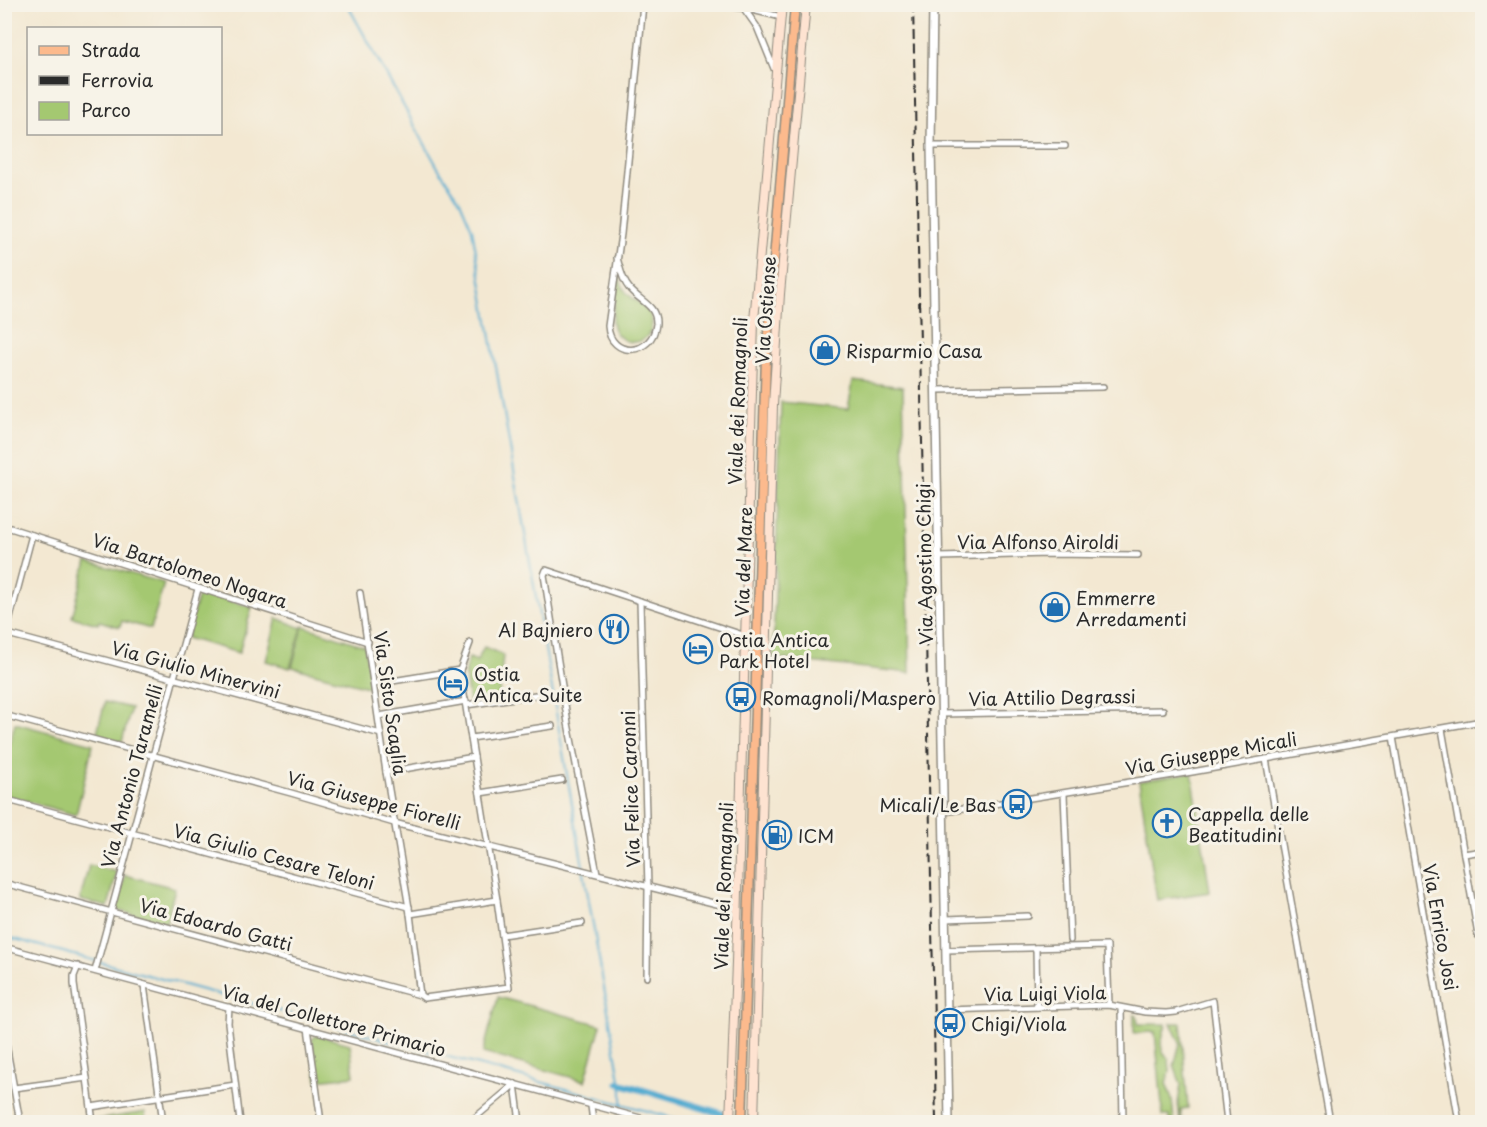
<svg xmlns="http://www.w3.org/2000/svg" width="1487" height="1127" font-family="'Playpen Sans',sans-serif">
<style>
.green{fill:#a4c871;stroke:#687a4e;stroke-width:1.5}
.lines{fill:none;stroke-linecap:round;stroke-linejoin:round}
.stream{stroke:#53abd0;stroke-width:2}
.canal{stroke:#53abd0;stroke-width:7}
.minor-casing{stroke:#8f8a7e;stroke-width:8}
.tertiary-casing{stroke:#8f8a7e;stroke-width:10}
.secondary-casing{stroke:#8f8a7e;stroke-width:10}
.primary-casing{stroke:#8f8a7e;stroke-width:11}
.minor{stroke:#fff;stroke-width:5}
.tertiary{stroke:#fff;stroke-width:7}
.secondary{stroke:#fee3d1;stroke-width:8}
.primary{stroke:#fcba8d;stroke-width:8}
.rail{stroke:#2b2b2b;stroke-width:2;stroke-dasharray:9 4.5;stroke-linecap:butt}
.labels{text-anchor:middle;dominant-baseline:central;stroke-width:6;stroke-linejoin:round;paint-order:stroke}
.street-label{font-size:18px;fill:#2b2b2b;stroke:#f7f3e8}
.poi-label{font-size:18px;fill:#2b2b2b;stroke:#f7f3e8;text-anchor:start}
</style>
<rect width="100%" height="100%" fill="#f7f3e8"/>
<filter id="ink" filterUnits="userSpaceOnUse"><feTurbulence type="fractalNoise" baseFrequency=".0167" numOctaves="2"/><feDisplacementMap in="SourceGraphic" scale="12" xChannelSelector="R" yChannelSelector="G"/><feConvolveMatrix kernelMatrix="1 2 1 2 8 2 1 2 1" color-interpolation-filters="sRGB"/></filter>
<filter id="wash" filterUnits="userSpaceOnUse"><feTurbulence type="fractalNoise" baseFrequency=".008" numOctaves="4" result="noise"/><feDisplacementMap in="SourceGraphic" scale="24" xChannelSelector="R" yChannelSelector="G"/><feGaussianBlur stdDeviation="1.35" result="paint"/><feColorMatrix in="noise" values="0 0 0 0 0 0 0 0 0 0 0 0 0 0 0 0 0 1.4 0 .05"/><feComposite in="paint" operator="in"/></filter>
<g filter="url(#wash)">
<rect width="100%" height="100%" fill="#f3e8d2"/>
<g class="green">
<path d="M618,275C620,281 622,287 626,292C635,303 652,306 652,323C651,349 615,348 612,322Z"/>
<polygon points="853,381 903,387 910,673 773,658 781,402 848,409"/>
<polygon points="87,561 164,583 151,629 122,621 120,627 99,621 98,624 72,617"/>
<polygon points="202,593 252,607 239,653 186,638 198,596"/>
<polygon points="277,618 302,628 290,668 266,661"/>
<polygon points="303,626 365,646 371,688 292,667"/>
<path d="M484,647L503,655L499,697L472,702L469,701C467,686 463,673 469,658L477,661Z"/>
<polygon points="105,702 131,708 122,742 96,736"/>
<polygon points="15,723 93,744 76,815 5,795 5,762"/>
<polygon points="1192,772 1210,892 1157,900 1139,781"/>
<polygon points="89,865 117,872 108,907 80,900"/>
<polygon points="125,875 175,888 166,923 116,910"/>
<polygon points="498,997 601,1025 585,1081 483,1053"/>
<polygon points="1134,1015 1137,1016 1138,1024 1166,1024 1161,1043 1162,1050 1169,1060 1170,1072 1166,1083 1172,1099 1174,1121 1169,1122 1169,1116 1163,1116 1155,1032 1134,1033"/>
<polygon points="1171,1023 1181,1023 1188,1108 1181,1109 1181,1118 1184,1120 1180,1121 1178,1103 1181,1084 1174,1066 1180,1043"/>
<polygon points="317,1035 350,1044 354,1076 317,1080 312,1039"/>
<polygon points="145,1112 146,1122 96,1122 96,1120"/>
</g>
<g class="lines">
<g class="stream">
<polyline points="347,4 437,166 460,201 472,229 622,1091 622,1105"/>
<polyline points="4,936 688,1122"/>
</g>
<polyline class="canal" points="619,1083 723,1114"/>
</g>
</g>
<g filter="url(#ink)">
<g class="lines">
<g class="minor-casing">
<g id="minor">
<polyline points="703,4 744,8 781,17"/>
<polyline points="745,10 757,27 775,71"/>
<polyline points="931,146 1065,146"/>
<path d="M617,258C620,268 622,280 629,288C639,301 657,305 656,324C653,356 610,359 608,326L621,234L643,4"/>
<polyline points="937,390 1103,387"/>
<polyline points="4,526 368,642"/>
<polyline points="939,557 1049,554 1138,555"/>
<polyline points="360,593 386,772 410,914 420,995"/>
<polyline points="640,601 648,887 647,977"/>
<polyline points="4,633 381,734"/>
<polyline points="6,633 32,535"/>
<polyline points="374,684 460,670"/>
<polyline points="466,705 549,693"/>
<polyline points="941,714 1163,710"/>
<polyline points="4,715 291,793 394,823 737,909"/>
<polyline points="379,716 466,701"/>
<polyline points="1442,729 1478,935 1482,934"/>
<polyline points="1393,737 1459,1122"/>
<polyline points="471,738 552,726"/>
<polyline points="1266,759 1330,1122"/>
<polyline points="386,772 474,757"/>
<polyline points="480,793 562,780"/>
<polyline points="1064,794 1070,940"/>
<polyline points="4,799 409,907"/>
<polyline points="944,812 1192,772 1482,721"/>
<polyline points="1464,854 1482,851"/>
<polyline points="597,873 568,723 544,575 546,570 746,636"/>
<polyline points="4,883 420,995 424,998 509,987 497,900 460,670 470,643"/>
<polyline points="410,914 497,900"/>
<polyline points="946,919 1028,916"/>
<polyline points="502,935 582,923"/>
<polyline points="4,947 655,1122"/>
<polyline points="1036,948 1037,1007"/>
<polyline points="946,950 1107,946 1109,1005"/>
<polyline points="78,966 74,976 74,984 93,1122"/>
<polyline points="95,971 198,589"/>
<polyline points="144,985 163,1122"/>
<polyline points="229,1007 228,1023 240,1122"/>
<polyline points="1121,1008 1123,1122"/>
<polyline points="947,1010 1109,1005 1145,1012 1166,1013 1176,1012 1213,1001 1227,1122"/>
<polyline points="308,1028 321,1122"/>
<polyline points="4,1033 20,1122"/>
<polyline points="515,1084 520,1122"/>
<polyline points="14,1088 87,1078"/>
<polyline points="591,1106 593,1122"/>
<polyline points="91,1107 235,1085"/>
<polyline points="470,1122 515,1084"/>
</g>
</g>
<g class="tertiary-casing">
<polyline id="tertiary" points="933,4 931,146 949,1122"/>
</g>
<g class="secondary-casing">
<g id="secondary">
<polyline points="730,1122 736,963 754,321 782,4"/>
<polyline points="754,1122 773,405 780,294 806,4"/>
</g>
</g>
<g class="primary-casing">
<polyline id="primary" points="742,1122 766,357 795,4"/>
</g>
<use href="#minor" class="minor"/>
<use href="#tertiary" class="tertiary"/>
<use href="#secondary" class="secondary"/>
<use href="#primary" class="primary"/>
<polyline class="rail" points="913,4 936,1122"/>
</g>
</g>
<defs>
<g id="shop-ring" transform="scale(1.5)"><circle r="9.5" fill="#f7f3e8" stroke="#1f6fb2" stroke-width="1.5"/><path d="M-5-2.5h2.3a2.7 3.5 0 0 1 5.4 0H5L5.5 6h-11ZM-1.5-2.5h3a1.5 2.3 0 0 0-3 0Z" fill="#1f6fb2"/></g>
<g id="restaurant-ring" transform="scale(1.5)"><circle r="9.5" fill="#f7f3e8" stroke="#1f6fb2" stroke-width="1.5"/><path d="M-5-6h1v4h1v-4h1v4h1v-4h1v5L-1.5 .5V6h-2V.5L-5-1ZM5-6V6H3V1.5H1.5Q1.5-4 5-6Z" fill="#1f6fb2"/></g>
<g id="hotel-ring" transform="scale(1.5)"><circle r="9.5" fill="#f7f3e8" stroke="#1f6fb2" stroke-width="1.5"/><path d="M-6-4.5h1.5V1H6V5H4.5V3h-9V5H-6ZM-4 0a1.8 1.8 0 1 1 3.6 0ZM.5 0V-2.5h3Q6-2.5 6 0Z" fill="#1f6fb2"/></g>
<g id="bus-ring" transform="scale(1.5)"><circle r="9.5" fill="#f7f3e8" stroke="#1f6fb2" stroke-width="1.5"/><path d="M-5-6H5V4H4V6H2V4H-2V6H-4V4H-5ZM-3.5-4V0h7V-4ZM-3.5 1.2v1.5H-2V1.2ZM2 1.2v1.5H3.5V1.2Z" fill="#1f6fb2"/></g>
<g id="church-ring" transform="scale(1.5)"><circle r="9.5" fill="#f7f3e8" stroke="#1f6fb2" stroke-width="1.5"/><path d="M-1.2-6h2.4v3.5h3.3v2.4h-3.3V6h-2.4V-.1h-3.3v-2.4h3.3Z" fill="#1f6fb2"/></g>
<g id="fuel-ring" transform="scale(1.5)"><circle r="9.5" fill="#f7f3e8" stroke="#1f6fb2" stroke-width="1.5"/><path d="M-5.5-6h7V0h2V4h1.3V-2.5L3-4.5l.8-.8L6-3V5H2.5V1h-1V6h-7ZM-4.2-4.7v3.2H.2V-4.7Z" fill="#1f6fb2"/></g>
</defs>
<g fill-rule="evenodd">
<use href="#shop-ring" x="825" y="350"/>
<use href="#shop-ring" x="1055" y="607"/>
<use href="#restaurant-ring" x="614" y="629"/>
<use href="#hotel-ring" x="698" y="649"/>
<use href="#hotel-ring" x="453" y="683"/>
<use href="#bus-ring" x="741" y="697"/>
<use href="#bus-ring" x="1017" y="804"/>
<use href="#church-ring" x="1167" y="823"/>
<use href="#fuel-ring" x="777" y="835"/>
<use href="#bus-ring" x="950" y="1023"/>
</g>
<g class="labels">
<g class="street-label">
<text transform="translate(765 310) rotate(-86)">Via Ostiense</text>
<text transform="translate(737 401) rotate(-88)">Viale dei Romagnoli</text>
<text x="1038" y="541">Via Alfonso Airoldi</text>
<text transform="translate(743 562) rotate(-88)">Via del Mare</text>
<text transform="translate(924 564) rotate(-91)">Via Agostino Chigi</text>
<text transform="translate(190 570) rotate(18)">Via Bartolomeo Nogara</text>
<text transform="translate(196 669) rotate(15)">Via Giulio Minervini</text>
<text transform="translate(1052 697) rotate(-1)">Via Attilio Degrassi</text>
<text transform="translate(391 703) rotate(82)">Via Sisto Scaglia</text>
<text transform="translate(1211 753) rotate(-10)">Via Giuseppe Micali</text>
<text transform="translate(131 776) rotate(-75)">Via Antonio Taramelli</text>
<text transform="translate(630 789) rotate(-92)">Via Felice Caronni</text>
<text transform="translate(374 800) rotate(15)">Via Giuseppe Fiorelli</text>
<text transform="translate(274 856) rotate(15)">Via Giulio Cesare Teloni</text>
<text transform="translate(723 886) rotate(-88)">Viale dei Romagnoli</text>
<text transform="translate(216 924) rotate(15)">Via Edoardo Gatti</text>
<text transform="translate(1441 927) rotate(80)">Via Enrico Josi</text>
<text transform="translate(1045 993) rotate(-1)">Via Luigi Viola</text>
<text transform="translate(334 1020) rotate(15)">Via del Collettore Primario</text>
</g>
<g class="poi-label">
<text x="846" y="350">Risparmio Casa</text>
<text x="1076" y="597">Emmerre<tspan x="1076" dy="21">Arredamenti</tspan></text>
<text x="593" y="629" text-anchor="end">Al Bajniero</text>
<text x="719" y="639">Ostia Antica<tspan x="719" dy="21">Park Hotel</tspan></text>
<text x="474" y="673">Ostia<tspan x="474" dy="21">Antica Suite</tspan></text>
<text x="762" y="697">Romagnoli/Maspero</text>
<text x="996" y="804" text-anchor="end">Micali/Le Bas</text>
<text x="1188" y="813">Cappella delle<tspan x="1188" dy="21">Beatitudini</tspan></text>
<text x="798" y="835">ICM</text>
<text x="971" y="1023">Chigi/Viola</text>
</g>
</g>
<rect width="1487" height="1127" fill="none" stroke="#f7f3e8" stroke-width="24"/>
<rect x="27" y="27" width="195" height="108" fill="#f7f3e8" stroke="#a5a39c" stroke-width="1.5"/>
<rect x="39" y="46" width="30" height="9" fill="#fcba8d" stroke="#a5a39c" stroke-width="1.5"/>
<text x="81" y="57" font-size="18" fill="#2b2b2b">Strada</text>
<rect x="39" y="76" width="30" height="9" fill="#2b2b2b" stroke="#a5a39c" stroke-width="1.5"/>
<text x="81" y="87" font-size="18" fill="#2b2b2b">Ferrovia</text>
<rect x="39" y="102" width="30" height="18" fill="#a4c871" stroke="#a5a39c" stroke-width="1.5"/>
<text x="81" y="117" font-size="18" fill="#2b2b2b">Parco</text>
</svg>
